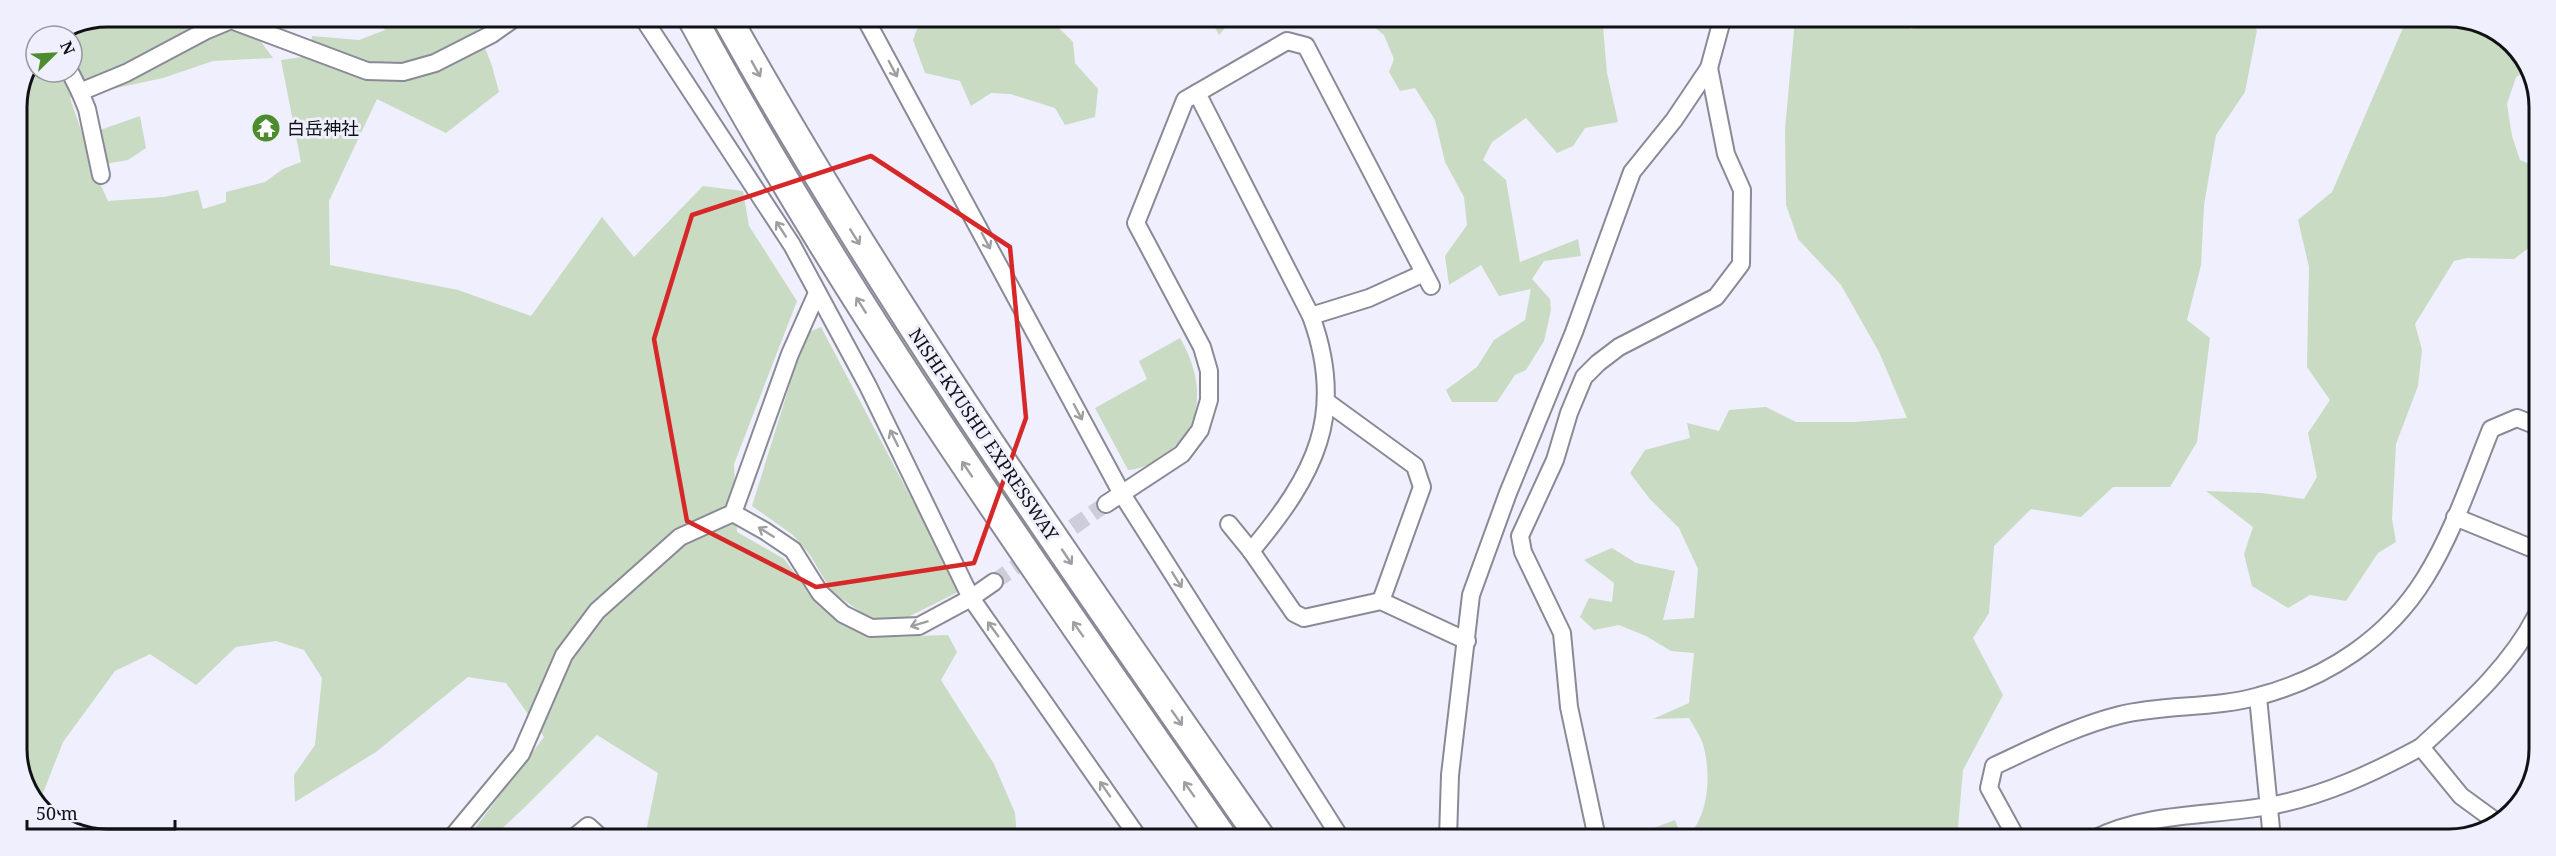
<svg xmlns="http://www.w3.org/2000/svg" width="2556" height="856" font-family="'Noto Serif','Noto Sans JP',serif">
<style>
.green{fill:#c9dbc2}
.lines{fill:none;stroke-linecap:round;stroke-linejoin:round}
.minor-tunnel{stroke:#cecedb;stroke-width:16;stroke-dasharray:16 8;stroke-linecap:butt}
.minor-casing{stroke:#8a8a97;stroke-width:20}
.motorway-casing{stroke:#8a8a97;stroke-width:32}
.minor{stroke:#fff;stroke-width:16}
.motorway{stroke:#fff;stroke-width:28}
.oneway{stroke:#9f9fa1}
.marked{fill:none;stroke:#d62828;stroke-width:4.5;stroke-linejoin:round}
.labels{text-anchor:middle;dominant-baseline:central;stroke-width:6;stroke-linejoin:round;paint-order:stroke}
.poi-label{font-size:18px;fill:#101015;stroke:#efeffe;text-anchor:start}
.street-label{font-size:18px;fill:#101015;stroke:#efeffe}
.rim{fill:none;stroke:#101015;stroke-width:3}
</style>
<rect width="100%" height="100%" fill="#efeffe"/>
<g class="green">
<polygon points="107,17 280,17 244,19 273,58 213,61 163,78 70,98 83,136 140,116 146,148 128,160 92,166 108,201 164,197 198,190 203,209 226,202 226,192 265,182 283,169 301,162 281,60 309,56 312,36 359,40 385,30 377,17 473,17 492,66 499,92 446,133 377,99 329,201 330,265 458,290 531,316 602,217 634,257 703,186 743,191 749,226 797,301 734,464 737,532 784,559 820,607 880,637 948,635 957,652 941,680 994,764 1015,813 1017,837 648,836 647,827 658,773 597,735 524,808 494,836 469,836 544,737 506,683 468,677 376,752 295,802 294,775 315,745 322,678 304,650 276,641 236,647 196,685 150,654 115,671 63,742 38,806 35,804 17,755 17,102 36,59 36,72 72,72 72,36 60,36"/>
<polygon points="921,18 1053,18 1052,21 1073,42 1075,63 1098,89 1095,117 1065,125 1055,108 1010,94 991,93 971,106 960,81 925,73 913,40"/>
<polygon points="1210,19 1233,19 1219,35"/>
<polygon points="1364,19 1594,19 1603,27 1607,73 1618,122 1585,128 1573,146 1557,153 1526,118 1492,142 1483,160 1506,180 1520,262 1578,239 1581,256 1544,261 1532,279 1550,299 1551,310 1544,341 1526,370 1515,375 1497,402 1452,402 1446,390 1477,367 1494,340 1525,320 1531,289 1499,296 1481,265 1449,285 1445,256 1467,225 1464,197 1445,162 1435,120 1415,88 1400,91 1389,72 1394,59 1384,35"/>
<path d="M1795,20H1887L1911,29L1949,20L2247,21L2257,30L2245,92L2216,135L2204,205L2201,265L2187,320L2210,338L2197,442L2170,487H2113L2081,517L2031,509L1994,546L1989,613L1973,638L2003,695L1963,770L1957,839L1686,838C1709,817 1711,776 1704,748C1702,738 1694,727 1689,718L1653,719L1689,703L1694,653L1671,651L1646,636L1619,625L1594,630L1580,617L1589,598L1612,602L1614,583L1584,560L1612,548L1636,563L1675,571L1663,620L1694,618L1698,569L1679,528L1649,498L1630,473L1645,450L1690,438L1687,423L1719,431L1729,410L1766,407L1796,422H1854L1907,418L1879,352L1841,285L1798,239L1786,205L1785,129Z"/>
<polygon points="2406,21 2478,21 2521,52 2528,70 2516,77 2507,104 2512,136 2520,160 2539,168 2538,241 2514,259 2467,258 2454,261 2415,324 2422,350 2418,386 2396,444 2392,519 2396,542 2378,553 2346,601 2310,595 2288,608 2252,586 2244,554 2253,527 2206,491 2262,493 2304,499 2317,477 2308,433 2330,400 2307,367 2309,267 2298,220 2332,192"/>
<polygon points="821,327 960,591 906,618 874,621 832,592 810,555 793,535 752,506 794,371 809,332"/>
<path d="M1180,338C1204,379 1207,429 1162,456C1150,464 1142,469 1128,470L1095,408L1147,379L1139,361Z"/>
<polygon points="1675,820 1682,838 1653,838 1654,828"/>
</g>
<g class="lines">
<polyline class="minor-tunnel" points="994,582 1106,504"/>
<g class="minor-casing">
<g id="minor">
<polyline points="643,18 792,245 868,386 971,598 1138,837"/>
<polyline points="865,18 1122,494 1340,837"/>
<polyline points="70,72 80,92 126,73 207,30 231,20 367,71 403,72 435,63 492,34 516,17"/>
<polyline points="80,92 87,109 101,175"/>
<path d="M1197,93L1311,316C1347,414 1315,475 1251,551"/>
<polyline points="1311,316 1369,298 1424,273"/>
<polyline points="1327,402 1415,466 1422,487 1381,601"/>
<polyline points="1106,504 1182,454 1200,430 1209,400 1209,371 1202,347 1136,223 1185,100 1287,41 1306,46 1431,286"/>
<polyline points="733,513 765,531 793,550 820,593 843,614 871,628 919,626 971,598 994,582"/>
<polyline points="2455,517 2536,550"/>
<polyline points="1229,524 1251,551 1294,613 1304,618 1381,601 1467,641"/>
<polyline points="2258,697 2272,839"/>
<path d="M2498,823L2461,796L2421,747C2464,707 2509,668 2536,616"/>
<polyline points="453,836 521,754 564,655 597,611 680,537 733,513 790,354 817,293"/>
<polyline points="576,836 588,826 599,836"/>
<polyline points="1448,838 1450,775 1471,595 1508,493 1574,332 1632,172 1674,120 1709,68 1722,20"/>
<polyline points="1597,838 1569,707 1562,633 1523,552 1520,536 1555,460 1569,413 1584,377 1598,363 1619,347 1716,297 1741,264 1742,190 1726,154 1709,68"/>
<path d="M2017,839L1989,788L1994,766C2035,747 2076,726 2120,715C2165,704 2214,709 2259,696C2327,678 2388,638 2425,578C2453,533 2471,479 2491,429L2517,418L2537,426"/>
<path d="M2094,839C2147,812 2212,816 2269,806C2324,796 2373,773 2421,747"/>
</g>
</g>
<g class="motorway-casing">
<g id="motorway">
<path d="M692,18C847,305 1037,570 1222,837"/>
<path d="M727,18C886,303 1074,569 1260,837"/>
</g>
</g>
<use href="#minor" class="minor"/>
<use href="#motorway" class="motorway"/>
</g>
<defs><path id="oneway-shaft" d="M-6 0H5M1.5-3L5.5 0L1.5 3" fill="none" stroke-width="1.6" stroke-linecap="round" stroke-linejoin="round" transform="scale(1.5)"/></defs>
<g class="oneway">
<use href="#oneway-shaft" transform="translate(756 69) rotate(61)"/>
<use href="#oneway-shaft" transform="translate(893 69) rotate(62)"/>
<use href="#oneway-shaft" transform="translate(781 229) rotate(-123)"/>
<use href="#oneway-shaft" transform="translate(855 237) rotate(58)"/>
<use href="#oneway-shaft" transform="translate(986 241) rotate(62)"/>
<use href="#oneway-shaft" transform="translate(861 305) rotate(-122)"/>
<use href="#oneway-shaft" transform="translate(1078 412) rotate(62)"/>
<use href="#oneway-shaft" transform="translate(894 438) rotate(-116)"/>
<use href="#oneway-shaft" transform="translate(967 469) rotate(-124)"/>
<use href="#oneway-shaft" transform="translate(766 532) rotate(-148)"/>
<use href="#oneway-shaft" transform="translate(1067 557) rotate(56)"/>
<use href="#oneway-shaft" transform="translate(1177 580) rotate(58)"/>
<use href="#oneway-shaft" transform="translate(919 624) rotate(163)"/>
<use href="#oneway-shaft" transform="translate(993 629) rotate(-126)"/>
<use href="#oneway-shaft" transform="translate(1078 629) rotate(-125)"/>
<use href="#oneway-shaft" transform="translate(1177 718) rotate(55)"/>
<use href="#oneway-shaft" transform="translate(1105 789) rotate(-125)"/>
<use href="#oneway-shaft" transform="translate(1189 789) rotate(-125)"/>
</g>
<path class="marked" d="M871,156L1010,247L1026,418L974,563L816,587L687,521L654,339L692,215Z"/>
<defs>
<g id="temple-disc" transform="scale(1.5)"><circle r="9.5" fill="#4c8c2e" stroke="#efeffe"/><path d="M0-6L5-2H3V0L6.5 2.5H4V6H1.5V3h-3V6H-4V2.5H-6.5L-3 0V-2H-5Z" fill="#fff"/></g>
</defs>
<g fill-rule="evenodd">
<use href="#temple-disc" x="266" y="128"/>
</g>
<g class="labels">
<g class="poi-label">
<text x="287" y="128">白岳神社</text>
</g>
<g class="street-label">
<text transform="translate(984 434) rotate(56)">NISHI-KYUSHU EXPRESSWAY</text>
</g>
</g>
<path d="M0 0H2556V856H0ZM107 27H2449A80 80 0 0 1 2529 107V749A80 80 0 0 1 2449 829H107A80 80 0 0 1 27 749V107A80 80 0 0 1 107 27Z" fill="#efeffe" fill-rule="evenodd"/>
<path class="rim" d="M107 27H2449A80 80 0 0 1 2529 107V749A80 80 0 0 1 2449 829H107A80 80 0 0 1 27 749V107A80 80 0 0 1 107 27Z"/>
<g transform="translate(54 54) rotate(66)"><circle r="28" fill="#efeffe" stroke="#9696a1" stroke-width="1.5"/>
<path d="M0-4.5L10 22L0 15L-10 22Z" fill="#4c8c2e"/>
<text y="-9" font-size="16" font-weight="bold" text-anchor="middle" fill="#101015">N</text>
</g>
<path d="M27 820v9h148v-9" fill="none" stroke="#101015" stroke-width="3"/>
<text x="36" y="820" font-size="18" fill="#101015" stroke="#efeffe" stroke-width="4.5" paint-order="stroke">50 m</text>
</svg>
